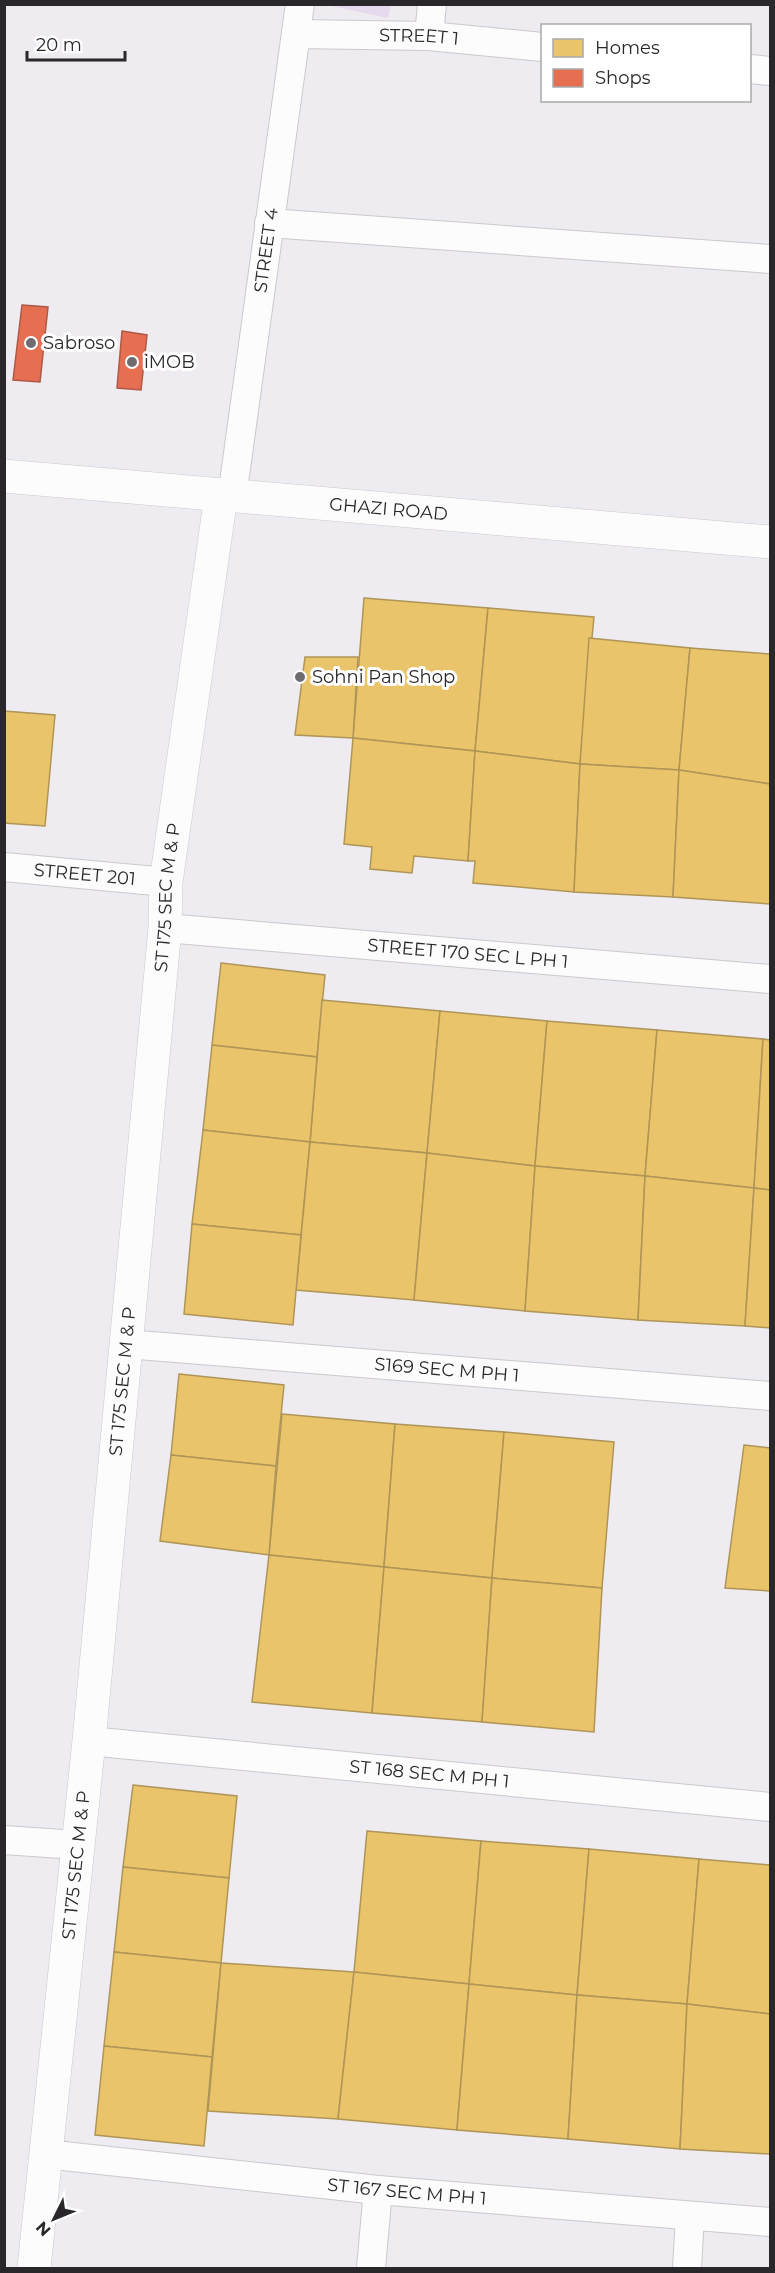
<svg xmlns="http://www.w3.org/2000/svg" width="775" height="2273" font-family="Montserrat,sans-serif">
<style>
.green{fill:#e6daee}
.homes{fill:#e9c46a;stroke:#af9557;stroke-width:1.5}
.shops{fill:#e76f51;stroke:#ae5945;stroke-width:1.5}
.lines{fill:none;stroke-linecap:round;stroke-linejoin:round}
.street-casing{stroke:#cbc9cd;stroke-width:30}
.secondary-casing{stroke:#cbc9cd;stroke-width:34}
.street{stroke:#fcfcfd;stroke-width:28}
.secondary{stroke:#fcfcfd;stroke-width:33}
.poi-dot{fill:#6e6c70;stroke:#fff;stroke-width:2}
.labels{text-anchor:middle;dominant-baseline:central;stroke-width:6;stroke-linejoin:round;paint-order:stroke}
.street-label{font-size:18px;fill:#29272a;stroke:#fff}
.poi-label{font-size:18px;fill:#29272a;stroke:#fff;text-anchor:start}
</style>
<rect width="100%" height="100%" fill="#eeebf1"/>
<polygon class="green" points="327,5 327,4 391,5 388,18"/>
<g class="homes">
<polygon points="364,598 488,608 475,751 353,738"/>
<polygon points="488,608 594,617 580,764 475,751"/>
<polygon points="589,638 690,648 679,770 580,764"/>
<polygon points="690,648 770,654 770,784 679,770"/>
<polygon points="305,657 358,657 353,738 295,735"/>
<polygon points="4,711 55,715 45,826 4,823"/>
<polygon points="353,738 475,751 468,861 414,856 412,873 370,869 372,847 344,844"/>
<polygon points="475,751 580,764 574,892 473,883 475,861 468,861"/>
<polygon points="580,764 679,770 673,897 574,892"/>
<polygon points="679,770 770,784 770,904 673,897"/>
<polygon points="221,963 325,975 317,1057 212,1045"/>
<polygon points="322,1000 440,1011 427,1153 310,1142"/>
<polygon points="440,1011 547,1021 535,1166 427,1153"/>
<polygon points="547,1021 657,1030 645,1176 535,1166"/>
<polygon points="657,1030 763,1039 754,1188 645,1176"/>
<polygon points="763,1039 770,1040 770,1190 754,1188"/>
<polygon points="212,1045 317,1057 310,1142 203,1130"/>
<polygon points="203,1130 310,1142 301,1235 192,1224"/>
<polygon points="310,1142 427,1153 414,1300 296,1290"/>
<polygon points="427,1153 535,1166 525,1311 414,1300"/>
<polygon points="535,1166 645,1176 638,1320 525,1311"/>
<polygon points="645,1176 754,1188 745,1326 638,1320"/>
<polygon points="754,1188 770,1190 770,1328 745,1326"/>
<polygon points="192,1224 301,1235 293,1325 184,1314"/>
<polygon points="179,1374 284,1385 276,1466 171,1455"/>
<polygon points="282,1414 395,1424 384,1567 269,1555"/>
<polygon points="395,1424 504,1432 492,1578 384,1567"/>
<polygon points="504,1432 614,1442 602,1588 492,1578"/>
<polygon points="744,1445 770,1448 770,1591 725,1588"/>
<polygon points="171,1455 276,1466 269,1555 160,1541"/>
<polygon points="269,1555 384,1567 372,1713 252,1702"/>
<polygon points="384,1567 492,1578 482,1722 372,1713"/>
<polygon points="492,1578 602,1588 594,1732 482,1722"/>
<polygon points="133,1785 237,1796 229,1878 123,1867"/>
<polygon points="367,1831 481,1841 469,1984 354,1972"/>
<polygon points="481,1841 589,1849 577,1995 469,1984"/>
<polygon points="589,1849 699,1859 687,2004 577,1995"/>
<polygon points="699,1859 770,1865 770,2014 687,2004"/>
<polygon points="123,1867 229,1878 221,1963 114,1952"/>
<polygon points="114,1952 221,1963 212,2057 104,2046"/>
<polygon points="221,1963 354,1972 338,2119 208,2111"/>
<polygon points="354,1972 469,1984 457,2130 338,2119"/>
<polygon points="469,1984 577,1995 568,2139 457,2130"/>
<polygon points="577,1995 687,2004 680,2149 568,2139"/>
<polygon points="687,2004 770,2014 770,2154 680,2149"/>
<polygon points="104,2046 212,2057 204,2146 95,2135"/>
</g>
<g class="shops">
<polygon points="22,305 48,307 40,382 13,380"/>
<polygon points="122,331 147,335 141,390 117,388"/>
</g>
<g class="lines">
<g class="street-casing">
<g id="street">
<path id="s1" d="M296,34L429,36L542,47"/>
<polyline points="429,36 432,4"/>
<polyline points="750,69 770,71"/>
<polyline points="269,223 770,259"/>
<path id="s2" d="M232,497L300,4"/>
<path id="s3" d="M4,867L166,882"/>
<path id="s4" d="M165,928L770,979"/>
<path id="s5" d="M126,1344L770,1396"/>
<path id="s6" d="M89,1741L770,1807"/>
<polyline points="4,1840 77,1845"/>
<path id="s7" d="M45,2154L378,2190L770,2222"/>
<polyline points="371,2268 378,2190"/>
<polyline points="687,2268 690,2216"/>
</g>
</g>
<g class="secondary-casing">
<g id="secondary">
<path id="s8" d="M4,476L770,542"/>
<path id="s9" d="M34,2268L89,1741L165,928L166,882L221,496"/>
</g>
</g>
<use href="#street" class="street"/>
<use href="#secondary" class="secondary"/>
</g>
<g class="poi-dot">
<circle cx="31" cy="343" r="6"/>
<circle cx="132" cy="362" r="6"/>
<circle cx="300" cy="677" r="6"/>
</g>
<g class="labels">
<g class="street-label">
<text stroke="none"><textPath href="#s1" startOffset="123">STREET 1</textPath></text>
<text stroke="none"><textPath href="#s2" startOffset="249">STREET 4</textPath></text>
<text stroke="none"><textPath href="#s8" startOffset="386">GHAZI ROAD</textPath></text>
<text stroke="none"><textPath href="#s3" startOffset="81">STREET 201</textPath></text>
<text stroke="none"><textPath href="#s9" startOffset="1377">ST 175 SEC M &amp; P</textPath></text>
<text stroke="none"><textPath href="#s4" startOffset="304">STREET 170 SEC L PH 1</textPath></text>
<text stroke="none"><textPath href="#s5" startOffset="322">S169 SEC M PH 1</textPath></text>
<text stroke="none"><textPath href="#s9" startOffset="891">ST 175 SEC M &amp; P</textPath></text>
<text stroke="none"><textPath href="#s6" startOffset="342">ST 168 SEC M PH 1</textPath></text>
<text stroke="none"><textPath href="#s9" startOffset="405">ST 175 SEC M &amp; P</textPath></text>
<text stroke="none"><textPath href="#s7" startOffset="364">ST 167 SEC M PH 1</textPath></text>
</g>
<g class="poi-label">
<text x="43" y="343">Sabroso</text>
<text x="144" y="362">iMOB</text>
<text x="312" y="677">Sohni Pan Shop</text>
</g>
</g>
<rect width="775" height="2273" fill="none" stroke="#29272a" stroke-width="12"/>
<rect x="541" y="24" width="210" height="78" fill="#ffffff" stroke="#a9a9aa" stroke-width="1.5"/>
<rect x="553" y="39" width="30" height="18" fill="#e9c46a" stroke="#a9a9aa" stroke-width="1.5"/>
<text x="595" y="54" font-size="18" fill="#29272a">Homes</text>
<rect x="553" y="69" width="30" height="18" fill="#e76f51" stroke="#a9a9aa" stroke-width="1.5"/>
<text x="595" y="84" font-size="18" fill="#29272a">Shops</text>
<g transform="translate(54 2219) rotate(227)" stroke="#ffffff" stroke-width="4.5" paint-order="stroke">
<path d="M0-4.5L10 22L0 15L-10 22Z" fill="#29272a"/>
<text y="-9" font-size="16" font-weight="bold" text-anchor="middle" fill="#29272a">N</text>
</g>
<path d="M27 51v9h98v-9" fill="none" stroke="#29272a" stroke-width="3"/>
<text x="36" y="51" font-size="18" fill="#29272a" stroke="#ffffff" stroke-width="4.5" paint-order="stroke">20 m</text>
</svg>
